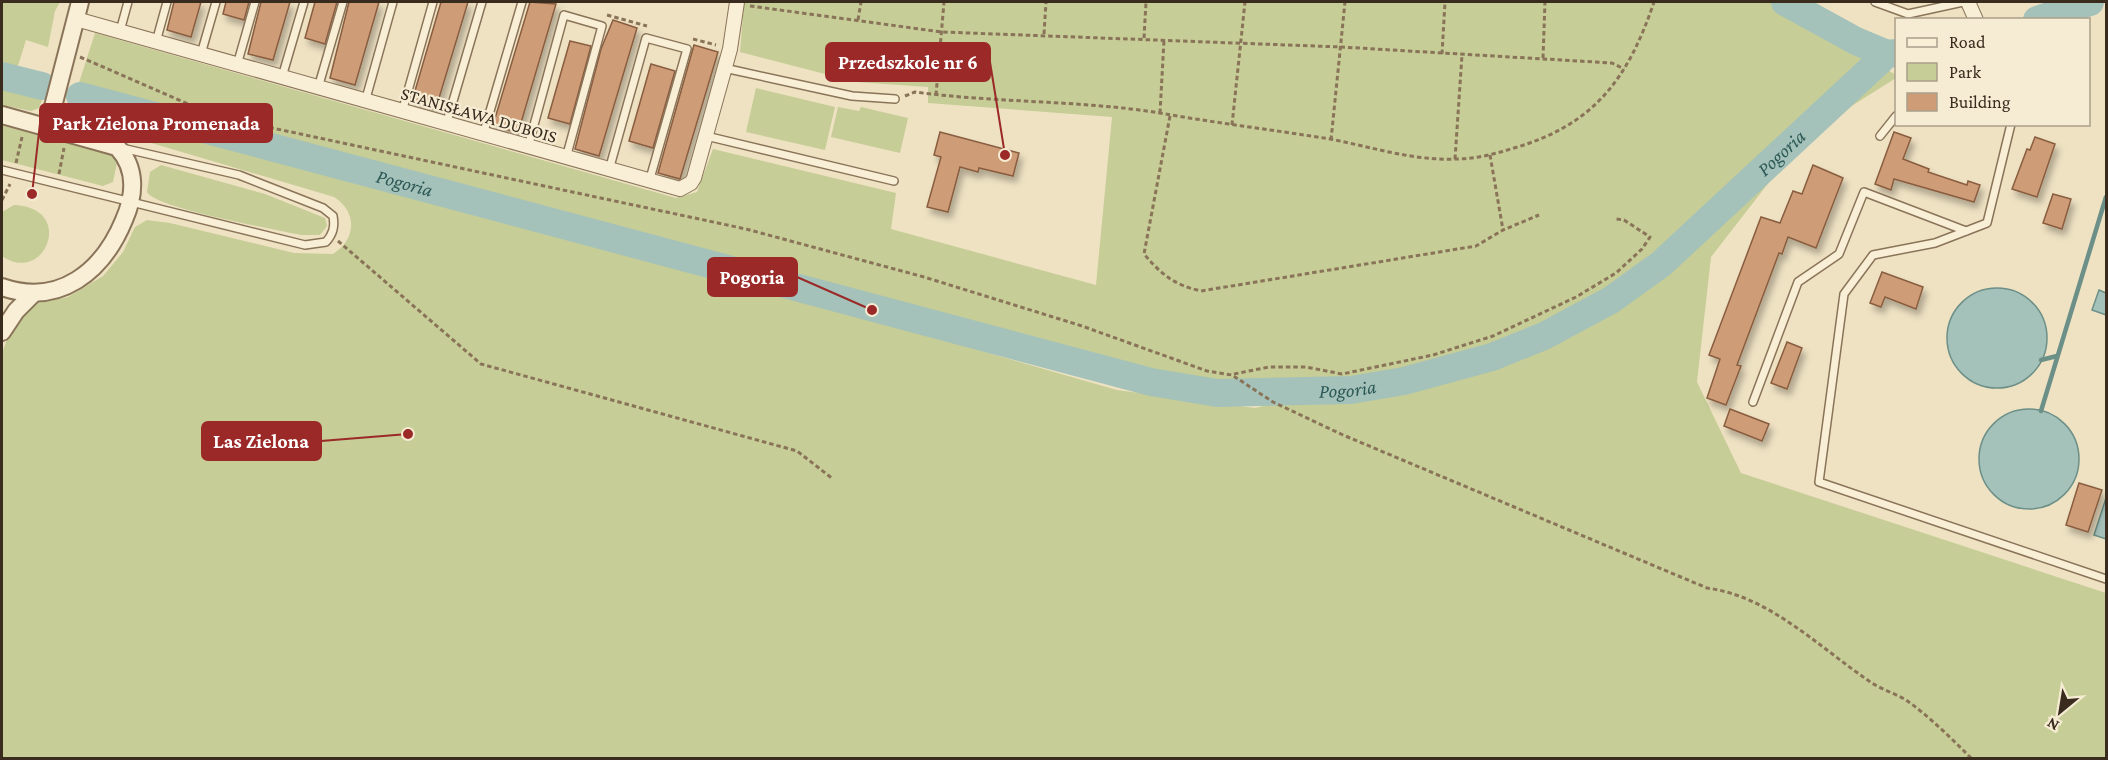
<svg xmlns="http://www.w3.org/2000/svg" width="2108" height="760" font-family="'Crimson Pro',serif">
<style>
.green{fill:#c6cd96}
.water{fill:#a5c2ba;stroke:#6c9088;stroke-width:1.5}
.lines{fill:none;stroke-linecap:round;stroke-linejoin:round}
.stream{stroke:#6c9088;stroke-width:4.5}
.river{stroke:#a5c2ba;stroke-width:28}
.building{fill:#ce9d78;stroke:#895d3f;stroke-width:1.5;filter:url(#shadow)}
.service-casing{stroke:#8a7459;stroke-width:10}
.minor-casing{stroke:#8a7459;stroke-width:16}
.tertiary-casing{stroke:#8a7459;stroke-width:20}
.path{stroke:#8a7459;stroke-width:3;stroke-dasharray:4.5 3;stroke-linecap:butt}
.service{stroke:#f9efd6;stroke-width:7}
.minor{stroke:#f9efd6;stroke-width:14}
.tertiary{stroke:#f9efd6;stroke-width:16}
.labels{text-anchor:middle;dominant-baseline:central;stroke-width:4.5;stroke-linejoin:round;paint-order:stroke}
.street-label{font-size:18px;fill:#392b1e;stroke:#f6ecd3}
.water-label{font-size:20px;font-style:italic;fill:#2d5957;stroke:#f6ecd3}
.leader{fill:none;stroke:#9a2928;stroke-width:2}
.callout-dot{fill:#9a2928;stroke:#f6ecd3;stroke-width:2}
.callout{fill:#9a2928;stroke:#9a2928;stroke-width:2}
.callout-label{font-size:20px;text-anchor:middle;font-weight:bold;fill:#fff}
</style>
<defs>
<filter id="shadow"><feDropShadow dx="3.5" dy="6" stdDeviation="3" flood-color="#0004"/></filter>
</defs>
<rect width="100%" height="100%" fill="#efe2c3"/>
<g class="green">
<polygon points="2,2 60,2 55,11 48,47 26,40 12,85 44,94 39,108 31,111 2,105"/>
<path d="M744,2H1774L1896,75V78L1831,119L1777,172L1711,257L1697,382L1741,473L2106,593V758H2V353L10,331L22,316L38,303L68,297L103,276L123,252L135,227L147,220L170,223L294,253L333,254C356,240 358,212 334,197L77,121L71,110L74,104L200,134L669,261L1117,390L1255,408L1279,402L1238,385L1128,367L77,89L95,33L676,198L697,192L713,149L896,193L891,229L1096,285L1112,117L928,103V87L856,82L740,52Z"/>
<polygon points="756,88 835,107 825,150 746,132"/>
<polygon points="838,107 859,111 861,107 908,118 900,153 831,137"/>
<polygon points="2,125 110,152 117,163 113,182 103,186 2,160"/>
<path d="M161,165L265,194L325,218L327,226L320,235H301C277,230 155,208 147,192L150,172Z"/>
<path d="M14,205C77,208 44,286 2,256V212Z"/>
</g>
<g class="water">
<circle cx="1997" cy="338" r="50"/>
<polygon points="2099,290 2106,293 2106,315 2092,310"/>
<circle cx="2029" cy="459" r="50"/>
<polygon points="2106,498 2106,539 2094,535"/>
</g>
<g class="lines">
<g class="stream">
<polyline points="2041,360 2057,356"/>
<polyline points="2041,411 2106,197"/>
</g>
<g class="river">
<polyline points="1785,2 1856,41 1887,54"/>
<polyline points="2037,20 2090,2"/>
<polyline points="2,76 42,86"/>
<path id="s1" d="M80,96L1151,382L1217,393L1351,390L1404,381L1492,357L1544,336L1611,300L1661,264L1887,54L1896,53"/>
</g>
</g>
<g class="building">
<polygon points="174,2 201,2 191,37 167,30"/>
<polygon points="226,2 249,2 244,20 223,14"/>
<polygon points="261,2 290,2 273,60 248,54"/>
<polygon points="315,2 337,2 325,44 305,38"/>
<polygon points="349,2 379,2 355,85 330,78"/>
<polygon points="441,2 468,2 436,108 412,101"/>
<polygon points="530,2 556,4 518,133 493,125"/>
<polygon points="613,20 637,28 599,156 575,149 601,49"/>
<polygon points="570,41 591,46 570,124 548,118"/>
<polygon points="694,45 718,52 680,179 658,173"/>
<polygon points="651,64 675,71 653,148 629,141"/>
<polygon points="940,132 1019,153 1013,176 979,168 978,172 960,167 948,212 927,207 941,157 934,155"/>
<polygon points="1894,132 1911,138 1903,159 1929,169 1928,172 1967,185 1968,181 1980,185 1974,202 1894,179 1891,190 1875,184"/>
<polygon points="2035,137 2055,144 2037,197 2012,189 2027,149 2030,150"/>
<polygon points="1813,165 1843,178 1816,248 1788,237 1782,254 1779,253 1737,365 1741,366 1726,405 1707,398 1720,359 1709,355 1761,217 1780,223 1793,191 1802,194"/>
<polygon points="2053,194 2071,199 2062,229 2043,223"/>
<polygon points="1882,272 1923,287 1916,309 1885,297 1881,307 1870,303"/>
<polygon points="1787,342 1802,348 1787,389 1771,383"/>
<polygon points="1730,409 1769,424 1762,441 1724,426"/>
<polygon points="2079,483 2102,490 2088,532 2066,525"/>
</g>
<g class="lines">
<g class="service-casing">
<g id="service">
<polyline points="1875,2 1908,14 1963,2"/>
<polyline points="120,31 128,2"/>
<polyline points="156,42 167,2"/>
<polyline points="201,54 216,2"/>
<polyline points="237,65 255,2"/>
<polyline points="724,68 852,96 895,99"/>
<polyline points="282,77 304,2"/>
<polyline points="318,88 343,2"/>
<polyline points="365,102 393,2"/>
<polyline points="402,112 433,2"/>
<polyline points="2011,124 1987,223 1935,243 1873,255 1844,294 1819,482 2106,579"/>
<polyline points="446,125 482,2"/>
<polyline points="483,135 522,2"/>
<polyline points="706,136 894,181"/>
<polyline points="1880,136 1896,116"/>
<polyline points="528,147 564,15 602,26 566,158"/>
<path d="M2,170L305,245L326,242C333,234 335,227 333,216L323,208L239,175L122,148"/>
<polyline points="609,170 646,38 687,49 649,182"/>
<polyline points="1753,402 1798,282 1839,254 1864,192 1966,231"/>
</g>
</g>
<g class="minor-casing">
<g id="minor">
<polyline points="1968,2 1976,20"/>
<polyline points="76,19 680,189 691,183 694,178 730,49 737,2"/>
</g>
</g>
<g class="tertiary-casing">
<g id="tertiary">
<path d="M2,115L117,147C137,168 135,195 124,220C103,271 60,307 2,287"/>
<polyline points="48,126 80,2"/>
<polyline points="2,332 16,311 34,293"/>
</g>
</g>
<g class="path">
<polyline points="750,6 942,32 1341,47 1612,63 1624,69"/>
<polyline points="607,15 647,26"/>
<polyline points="858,20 861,2"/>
<polyline points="1044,34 1046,2"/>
<polyline points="1144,38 1146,2"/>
<polyline points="693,39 716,45"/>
<polyline points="1442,54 1445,2"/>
<path d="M80,57L193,106L263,126L746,229L924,277L1082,326L1207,371L1232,375L1273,402L1343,435L1707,588C1769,596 1819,647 1869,681C1880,689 1894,693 1906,700C1930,717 1951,738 1971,758"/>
<polyline points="1543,58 1545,2"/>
<polyline points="936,95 944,2"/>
<path d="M905,96L915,92C996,103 1079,100 1160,113C1216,123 1274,130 1330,139C1372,147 1413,161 1456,159C1476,159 1495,154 1514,148C1594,125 1628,79 1654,2"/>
<polyline points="1160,113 1164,40"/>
<path d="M1170,116L1144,254C1161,274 1174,285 1201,291L1476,246L1503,230L1539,215"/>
<polyline points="1232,125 1245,2"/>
<polyline points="1331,140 1345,2"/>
<polyline points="1490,155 1503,230"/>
<polyline points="1455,159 1462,55"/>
<polyline points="16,163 22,137"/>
<polyline points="59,174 64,148"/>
<polyline points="2,200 10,184"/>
<polyline points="338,241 481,364 797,451 833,479"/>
<polyline points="1234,374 1269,367 1306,367 1342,374 1433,355 1493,336 1576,297 1616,273 1642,249 1650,237 1624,220 1616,219"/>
</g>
<use href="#service" class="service"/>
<use href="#minor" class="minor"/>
<use href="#tertiary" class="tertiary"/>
</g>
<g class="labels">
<g class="street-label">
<text transform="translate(479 115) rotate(16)">STANISŁAWA DUBOIS</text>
</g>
<g class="water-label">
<text stroke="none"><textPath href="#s1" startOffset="1812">Pogoria</textPath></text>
<text stroke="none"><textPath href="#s1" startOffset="336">Pogoria</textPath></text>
<text stroke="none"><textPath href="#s1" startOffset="1306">Pogoria</textPath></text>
</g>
</g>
<path class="leader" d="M1005 155L990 62M32 194L40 123M872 310L797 277M408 434L321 441"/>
<g class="callout-dot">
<circle cx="1005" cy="155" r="6"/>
<circle cx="32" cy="194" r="6"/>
<circle cx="872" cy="310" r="6"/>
<circle cx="408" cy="434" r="6"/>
</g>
<g class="callout">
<rect x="826" y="43" width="164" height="38" rx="6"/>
<rect x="40" y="104" width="232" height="38" rx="6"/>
<rect x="708" y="258" width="89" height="38" rx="6"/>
<rect x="202" y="422" width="119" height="38" rx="6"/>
</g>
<g class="callout-label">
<text x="908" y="69">Przedszkole nr 6</text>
<text x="156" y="130">Park Zielona Promenada</text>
<text x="752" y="284">Pogoria</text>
<text x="261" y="448">Las Zielona</text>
</g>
<rect width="2108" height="760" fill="none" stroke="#392b1e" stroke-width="6"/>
<rect x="1895" y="18" width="195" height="108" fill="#f6ecd3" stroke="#aa9f8b" stroke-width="1.5"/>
<rect x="1907" y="38" width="30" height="9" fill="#f9efd6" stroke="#aa9f8b" stroke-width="1.5"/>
<text x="1949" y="48" font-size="18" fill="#392b1e">Road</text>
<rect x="1907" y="63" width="30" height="18" fill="#c6cd96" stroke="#aa9f8b" stroke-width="1.5"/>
<text x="1949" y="78" font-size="18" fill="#392b1e">Park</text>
<rect x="1907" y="93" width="30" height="18" fill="#ce9d78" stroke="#aa9f8b" stroke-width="1.5"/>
<text x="1949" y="108" font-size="18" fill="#392b1e">Building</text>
<g transform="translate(2060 712) rotate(210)" stroke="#f6ecd3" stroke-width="4.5" paint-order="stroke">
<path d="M0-4.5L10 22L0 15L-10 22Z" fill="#392b1e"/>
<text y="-9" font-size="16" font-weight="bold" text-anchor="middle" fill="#392b1e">N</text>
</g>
</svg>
